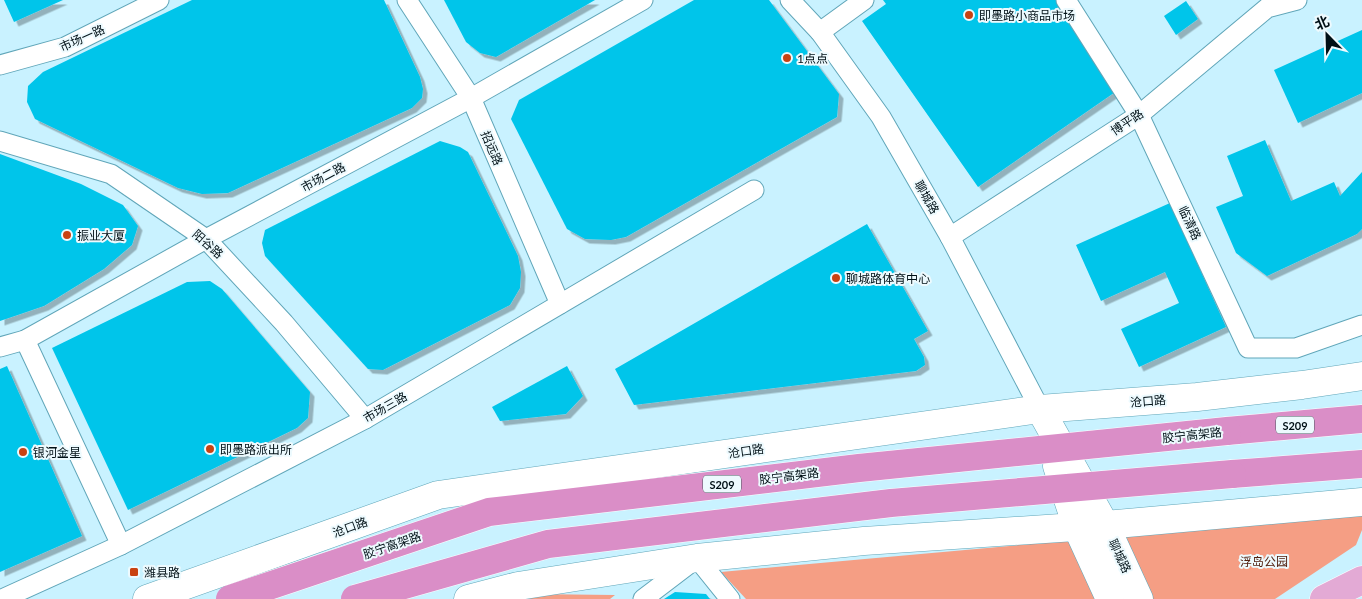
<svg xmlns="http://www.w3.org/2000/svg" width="1362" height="599" font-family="Lato,'Noto Sans SC',sans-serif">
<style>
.green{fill:#f59e84}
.building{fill:#03c5ea;filter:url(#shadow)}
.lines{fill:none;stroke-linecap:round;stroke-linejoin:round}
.minor-casing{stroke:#60a6b9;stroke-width:21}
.secondary-casing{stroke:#60a6b9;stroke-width:29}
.primary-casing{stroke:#fff;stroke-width:29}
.trunk-casing{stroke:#fff;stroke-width:29}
.minor{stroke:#fff;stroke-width:19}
.secondary{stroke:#fff;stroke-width:28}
.primary{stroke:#e3aad5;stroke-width:28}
.trunk{stroke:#da8ec7;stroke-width:28}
.trunk-bridge-casing{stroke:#fff;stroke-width:29;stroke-linecap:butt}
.trunk-bridge{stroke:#da8ec7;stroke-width:28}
.poi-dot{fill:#c94211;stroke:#edfafe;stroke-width:2}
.labels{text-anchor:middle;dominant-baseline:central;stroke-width:4;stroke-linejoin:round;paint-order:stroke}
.shield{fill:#edfafe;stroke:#47565c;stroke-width:1}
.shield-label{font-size:11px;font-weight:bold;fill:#001016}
.poi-label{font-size:12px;fill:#001016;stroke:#edfafe;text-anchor:start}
.street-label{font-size:12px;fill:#001016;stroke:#edfafe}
.park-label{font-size:12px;fill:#532111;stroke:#edfafe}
</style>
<defs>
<filter id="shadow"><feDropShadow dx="4.5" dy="4.5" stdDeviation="0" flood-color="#0004"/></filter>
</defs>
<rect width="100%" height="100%" fill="#c9f2ff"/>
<g class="green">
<polygon points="1362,514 1362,530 1356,545 1275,599 746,599 721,572"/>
<polygon points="528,594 615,595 610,599 510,599"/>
</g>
<g class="building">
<polygon points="4,0 63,0 14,22"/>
<polygon points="192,0 384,0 420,77 423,89 422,98 412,108 228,193 202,194 178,188 35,119 27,102 28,86 43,72"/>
<polygon points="444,0 595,0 496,57 480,53 466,42"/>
<polygon points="694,0 769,0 839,94 837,117 626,237 611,240 585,239 567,229 511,119 519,100"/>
<polygon points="883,0 1059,0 1121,88 978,187 862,21 886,4"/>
<polygon points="1186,1 1198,19 1176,35 1164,16"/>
<polygon points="1362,30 1362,93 1298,123 1274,70"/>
<polygon points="1265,140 1291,201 1334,182 1340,196 1362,172 1362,229 1357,234 1267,276 1236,253 1216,207 1243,196 1227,156"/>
<polygon points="440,141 460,147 468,152 518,256 521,272 520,288 510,305 383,370 368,369 265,256 262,243 265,230"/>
<polygon points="0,154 81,184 123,205 138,226 132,245 104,269 44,306 0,321"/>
<polygon points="1170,203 1226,327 1139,367 1121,329 1179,303 1165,272 1101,301 1076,245"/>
<polygon points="867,224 928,331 914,339 924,357 925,365 916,371 634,405 615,369"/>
<polygon points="210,281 222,289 310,392 308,418 297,428 128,510 52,348 187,282"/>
<polygon points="7,366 82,536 0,572 0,369"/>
<polygon points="567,366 583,396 566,414 500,421 492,407"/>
<polygon points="675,592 706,594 710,599 664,599"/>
</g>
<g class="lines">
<g class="minor-casing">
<g id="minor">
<polyline points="407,0 471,98 560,304"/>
<polyline points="790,0 820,32 881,117 950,237 1040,409"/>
<polyline points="1066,0 1139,115 1248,348 1296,348 1362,325"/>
<polyline points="820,32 864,0"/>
<polyline points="0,65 65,47 159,0"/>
<polyline points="0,141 111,174 206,239 284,323 365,419"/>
<polyline points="950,237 1139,115 1267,8 1297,0"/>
<polyline points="25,340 121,545"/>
<polyline points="0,347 25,340 206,239 471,98 643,0"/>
<polyline points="2,599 121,545 365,419 754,190"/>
<polyline points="643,599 697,558 730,599"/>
</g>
</g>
<g class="secondary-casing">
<g id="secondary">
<polyline points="1040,409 1105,525 1139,599"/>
<polyline points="1057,466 1077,527 1110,599"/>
<polyline points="147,599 438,495 1040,409 1197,397 1302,385 1362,376"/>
<polyline points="468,599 518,586 697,558 864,541 1105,525 1362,502"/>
</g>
</g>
<g class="primary-casing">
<polyline id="primary" points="1324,599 1362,580"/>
</g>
<g class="trunk-casing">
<g id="trunk">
<polyline points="1227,431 1362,419"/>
<polyline points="1232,474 1362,464"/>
</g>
</g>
<use href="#minor" class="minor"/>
<use href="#secondary" class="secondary"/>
<use href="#primary" class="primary"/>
<use href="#trunk" class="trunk"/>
<g class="trunk-bridge-casing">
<g id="trunk-bridge">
<polyline points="230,599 489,512 859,468 1227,431"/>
<polyline points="355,599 548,544 891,503 1232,474"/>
</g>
</g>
<use href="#trunk-bridge" class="trunk-bridge"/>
</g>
<g class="poi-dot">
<circle cx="969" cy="15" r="5"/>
<circle cx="787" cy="58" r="5"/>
<circle cx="67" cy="235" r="5"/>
<circle cx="836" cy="278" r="5"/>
<circle cx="210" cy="449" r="5"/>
<circle cx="23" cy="452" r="5"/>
<rect x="129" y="567" width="10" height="10" rx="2.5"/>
</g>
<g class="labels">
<g class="shield">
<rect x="1276" y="416.5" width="38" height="17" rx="4"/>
<rect x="703" y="475.5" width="38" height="17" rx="4"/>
</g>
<g class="shield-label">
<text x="1295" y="425">S209</text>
<text x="722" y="484">S209</text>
</g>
<g class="poi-label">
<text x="979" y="15">即墨路小商品市场</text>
<text x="797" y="58">1点点</text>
<text x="77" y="235">振业大厦</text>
<text x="846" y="278">聊城路体育中心</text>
<text x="220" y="449">即墨路派出所</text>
<text x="33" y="452">银河金星</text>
<text x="144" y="572">潍县路</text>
</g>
<g class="street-label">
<text transform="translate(82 38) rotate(-24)">市场一路</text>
<text transform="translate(1127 122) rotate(-34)">博平路</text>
<text transform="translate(492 148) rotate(67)">招远路</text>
<text transform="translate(323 177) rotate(-28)">市场二路</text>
<text transform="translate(927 197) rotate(60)">聊城路</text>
<text transform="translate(1190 223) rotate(65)">临清路</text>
<text transform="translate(208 244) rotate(42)">阳谷路</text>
<text transform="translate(1148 401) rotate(-5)">沧口路</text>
<text transform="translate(385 407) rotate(-30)">市场三路</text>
<text transform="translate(1192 435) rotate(-6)">胶宁高架路</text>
<text transform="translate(746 451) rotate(-8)">沧口路</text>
<text transform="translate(789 476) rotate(-7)">胶宁高架路</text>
<text transform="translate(350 527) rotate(-20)">沧口路</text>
<text transform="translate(392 545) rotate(-19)">胶宁高架路</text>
<text transform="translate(1120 556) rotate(65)">聊城路</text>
</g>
<g class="park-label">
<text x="1264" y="561">浮岛公园</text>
</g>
</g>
<g transform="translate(1327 35) rotate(337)" stroke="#edfafe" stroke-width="4" paint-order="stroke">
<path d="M0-4L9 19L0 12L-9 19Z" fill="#001016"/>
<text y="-8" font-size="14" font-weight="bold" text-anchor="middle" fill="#001016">北</text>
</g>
</svg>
